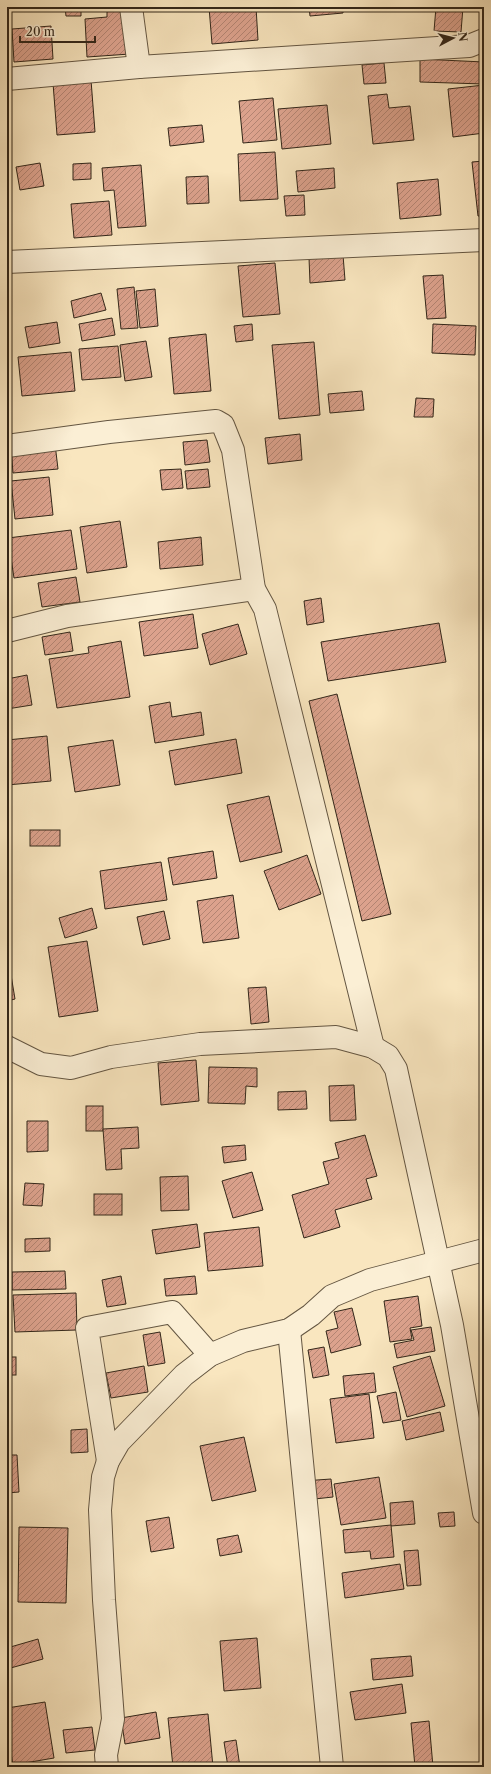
<svg xmlns="http://www.w3.org/2000/svg" width="491" height="1774" font-family="'Libre Caslon Text',serif">
<style>
.building{fill:url(#building-hatch);stroke:#322619}
.lines{fill:none;stroke-linecap:round;stroke-linejoin:round}
.minor-casing{stroke:#645642;stroke-width:24}
.minor{stroke:#fbefd5;stroke-width:22}
</style>
<defs>
<pattern id="building-hatch" width="6" height="6" patternUnits="userSpaceOnUse"><rect width="6" height="6" fill="#dca28d"/><path d="M-1 1l2-2M0 6l6-6M5 7l2-2" fill="none" stroke="#b38472"/></pattern>
</defs>
<rect width="100%" height="100%" fill="#f9e6bf"/>
<filter id="stains"><feTurbulence type="fractalNoise" baseFrequency=".005" numOctaves="4"/><feColorMatrix values="0 0 0 0 .2 0 0 0 0 .09 0 0 0 0 .02 0 0 0 .5 -.17"/></filter>
<radialGradient id="worn" r=".72"><stop offset=".6" stop-color="#630" stop-opacity="0"/><stop offset="1" stop-color="#630" stop-opacity=".3"/></radialGradient>
<g class="building">
<polygon points="65,7 81,7 81,16 66,16"/>
<polygon points="107,7 127,7 130,54 87,57 85,19 107,17"/>
<polygon points="209,7 256,7 258,40 212,44"/>
<polygon points="309,7 343,7 343,13 310,16"/>
<polygon points="436,7 463,7 461,32 434,31"/>
<polygon points="51,26 53,59 14,62 12,29"/>
<polygon points="420,59 484,62 484,84 420,82"/>
<polygon points="384,63 386,83 364,84 362,65"/>
<polygon points="91,80 95,132 57,135 53,83"/>
<polygon points="484,85 484,133 453,137 448,89"/>
<polygon points="387,94 389,108 410,106 414,140 373,144 368,96"/>
<polygon points="273,98 277,140 243,143 239,101"/>
<polygon points="327,105 331,144 282,149 278,109"/>
<polygon points="202,125 204,142 170,146 168,128"/>
<polygon points="275,152 278,199 240,201 238,154"/>
<polygon points="484,161 484,216 478,216 472,162"/>
<polygon points="40,163 44,186 20,190 16,167"/>
<polygon points="91,163 91,179 73,180 73,164"/>
<polygon points="141,165 146,226 118,228 114,190 104,191 102,168"/>
<polygon points="334,168 335,188 298,192 296,171"/>
<polygon points="208,176 209,203 187,204 186,177"/>
<polygon points="438,179 441,215 400,219 397,183"/>
<polygon points="304,195 305,215 286,216 284,196"/>
<polygon points="109,201 112,235 74,238 71,204"/>
<polygon points="343,255 345,280 310,283 309,258"/>
<polygon points="275,263 280,314 243,317 238,266"/>
<polygon points="443,275 446,318 427,319 423,276"/>
<polygon points="134,287 138,328 121,329 117,289"/>
<polygon points="155,289 158,326 140,328 136,291"/>
<polygon points="101,293 106,310 74,318 71,301"/>
<polygon points="112,318 115,335 82,341 79,324"/>
<polygon points="57,322 60,343 29,348 25,327"/>
<polygon points="252,324 253,340 236,342 234,326"/>
<polygon points="433,324 476,326 475,355 432,353"/>
<polygon points="206,334 211,391 174,394 169,338"/>
<polygon points="146,341 152,377 125,381 120,345"/>
<polygon points="314,342 320,415 279,419 272,345"/>
<polygon points="118,346 121,377 82,380 79,349"/>
<polygon points="71,352 75,391 22,396 18,357"/>
<polygon points="362,391 364,410 330,413 328,394"/>
<polygon points="416,398 434,399 433,417 414,417"/>
<polygon points="484,405 484,433 482,433"/>
<polygon points="300,434 302,460 268,464 265,438"/>
<polygon points="207,440 210,462 185,465 183,442"/>
<polygon points="55,444 58,469 13,473 11,448"/>
<polygon points="181,469 183,488 162,490 160,470"/>
<polygon points="208,469 210,487 187,489 185,471"/>
<polygon points="49,477 53,515 15,519 11,481"/>
<polygon points="120,521 127,567 87,573 80,527"/>
<polygon points="71,530 77,569 14,578 8,538"/>
<polygon points="201,537 203,565 160,569 158,542"/>
<polygon points="76,577 80,602 42,607 38,583"/>
<polygon points="321,598 324,622 307,625 304,601"/>
<polygon points="193,614 198,648 144,656 139,622"/>
<polygon points="439,623 446,662 328,681 321,642"/>
<polygon points="238,624 247,654 210,665 202,634"/>
<polygon points="70,632 73,651 45,655 42,637"/>
<polygon points="121,641 130,697 57,708 49,659 89,653 88,647"/>
<polygon points="27,675 32,705 7,709 7,679"/>
<polygon points="337,694 391,914 362,921 309,701"/>
<polygon points="170,702 172,717 201,712 204,735 155,743 149,706"/>
<polygon points="47,736 51,781 7,785 7,740"/>
<polygon points="236,739 242,773 175,785 169,751"/>
<polygon points="113,740 120,785 75,792 68,747"/>
<polygon points="269,796 282,852 240,862 227,805"/>
<rect x="30" y="830" width="30" height="16"/>
<polygon points="213,851 217,878 173,885 168,858"/>
<polygon points="307,855 321,894 279,910 264,871"/>
<polygon points="161,862 167,900 105,909 100,871"/>
<polygon points="7,870 11,897 7,898"/>
<polygon points="233,895 239,938 203,943 197,901"/>
<polygon points="92,908 97,928 65,938 59,918"/>
<polygon points="164,911 170,939 143,945 137,917"/>
<polygon points="87,941 98,1011 59,1017 48,947"/>
<polygon points="7,963 9,963 15,999 7,1001"/>
<polygon points="266,987 269,1022 251,1024 248,988"/>
<polygon points="196,1060 199,1101 161,1105 158,1063"/>
<polygon points="209,1067 257,1068 257,1087 246,1086 245,1104 208,1103"/>
<polygon points="354,1085 356,1120 330,1121 329,1086"/>
<polygon points="306,1091 307,1109 278,1110 278,1092"/>
<rect x="86" y="1106" width="17" height="25"/>
<polygon points="27,1121 48,1121 48,1151 27,1152"/>
<polygon points="138,1127 139,1148 121,1149 122,1169 106,1170 103,1129"/>
<polygon points="365,1135 377,1176 366,1179 372,1199 335,1210 340,1227 304,1238 292,1195 329,1184 323,1162 339,1158 335,1143"/>
<polygon points="245,1145 246,1160 224,1163 222,1147"/>
<polygon points="252,1172 263,1210 233,1218 222,1181"/>
<polygon points="188,1176 189,1210 161,1211 160,1177"/>
<polygon points="25,1183 44,1184 42,1206 23,1205"/>
<rect x="94" y="1194" width="28" height="21"/>
<polygon points="197,1224 200,1247 156,1254 152,1230"/>
<polygon points="259,1227 263,1266 208,1271 204,1233"/>
<polygon points="50,1238 50,1251 25,1252 25,1239"/>
<polygon points="65,1271 66,1289 12,1290 12,1272"/>
<polygon points="121,1276 126,1304 107,1307 102,1280"/>
<polygon points="195,1276 197,1294 166,1296 164,1279"/>
<polygon points="76,1293 77,1330 15,1332 13,1295"/>
<polygon points="418,1296 422,1326 410,1328 412,1339 390,1342 384,1301"/>
<polygon points="352,1308 361,1345 331,1353 326,1331 338,1328 334,1312"/>
<polygon points="431,1327 435,1351 397,1358 394,1344 414,1340 411,1330"/>
<polygon points="160,1332 165,1363 148,1366 143,1335"/>
<polygon points="324,1347 329,1375 313,1378 308,1350"/>
<polygon points="430,1356 445,1406 407,1417 393,1367"/>
<rect x="7" y="1357" width="9" height="18"/>
<polygon points="144,1366 148,1392 111,1398 106,1373"/>
<polygon points="374,1373 376,1392 345,1396 343,1376"/>
<polygon points="396,1392 401,1420 383,1423 377,1396"/>
<polygon points="369,1394 374,1438 336,1443 330,1399"/>
<polygon points="440,1412 444,1431 406,1440 402,1421"/>
<polygon points="87,1429 88,1452 71,1453 71,1430"/>
<polygon points="244,1437 256,1491 212,1501 200,1446"/>
<polygon points="7,1455 17,1455 19,1492 7,1493"/>
<polygon points="379,1477 386,1518 341,1525 334,1484"/>
<polygon points="331,1479 333,1497 305,1500 303,1481"/>
<polygon points="413,1501 415,1524 391,1526 390,1503"/>
<polygon points="454,1512 455,1526 440,1527 438,1513"/>
<polygon points="169,1517 174,1548 151,1552 146,1521"/>
<polygon points="391,1525 394,1557 371,1559 370,1551 345,1553 343,1530"/>
<polygon points="19,1527 68,1528 66,1603 18,1602"/>
<polygon points="238,1535 242,1552 220,1556 217,1539"/>
<polygon points="418,1550 421,1585 407,1586 404,1551"/>
<polygon points="400,1564 404,1589 345,1598 342,1573"/>
<polygon points="257,1638 261,1688 224,1691 220,1641"/>
<polygon points="38,1639 43,1659 7,1669 7,1648"/>
<polygon points="411,1656 413,1676 373,1680 371,1659"/>
<polygon points="402,1684 406,1713 355,1720 350,1692"/>
<polygon points="45,1702 54,1758 13,1765 7,1731 7,1708"/>
<polygon points="156,1712 160,1738 125,1744 121,1718"/>
<polygon points="208,1714 213,1767 173,1767 168,1718"/>
<polygon points="429,1721 433,1767 415,1767 411,1723"/>
<polygon points="92,1727 95,1750 66,1753 63,1730"/>
<polygon points="236,1740 240,1767 228,1767 224,1742"/>
</g>
<g class="lines">
<g class="minor-casing">
<g id="minor">
<polyline points="131,7 139,67"/>
<polyline points="7,79 139,67 469,46 484,40"/>
<polyline points="7,262 484,240"/>
<polyline points="7,446 109,432 216,421 223,425 233,450 254,589 265,609 373,1047"/>
<polyline points="7,631 67,616 254,589"/>
<polyline points="7,1047 41,1064 71,1068 111,1057 200,1044 336,1037 373,1047 388,1056 396,1069 452,1325 484,1513"/>
<polyline points="289,1330 332,1767"/>
<polyline points="108,1461 87,1328 172,1312 210,1355"/>
<polyline points="107,1767 106,1755 113,1719 104,1600 100,1510 103,1477 108,1461 119,1442 184,1375 210,1355 243,1341 289,1330 311,1315 332,1296 370,1280 484,1250"/>
</g>
</g>
<use href="#minor" class="minor"/>
</g>
<rect width="491" height="1774" fill="none" stroke="#f9e6bf" stroke-width="24"/>
<rect x="8" y="8" width="475" height="1758" fill="none" stroke="#322619" stroke-width="2"/>
<rect x="12" y="12" width="467" height="1750" fill="none" stroke="#322619"/>
<g transform="translate(453 38) rotate(83)" stroke="#fbefd5" stroke-width="3" paint-order="stroke">
<path d="M0-3L7 15L0 10L-7 15Z" fill="#322619"/>
<text y="-6" font-size="11" font-weight="bold" text-anchor="middle" fill="#322619">N</text>
</g>
<path d="M20 36v6h75v-6" fill="none" stroke="#322619" stroke-width="2"/>
<text x="26" y="36" font-size="12" fill="#322619" stroke="#fbefd5" stroke-width="3" paint-order="stroke">20 m</text>
<rect width="100%" height="100%" filter="url(#stains)"/>
<rect width="100%" height="100%" fill="url(#worn)"/>
</svg>
